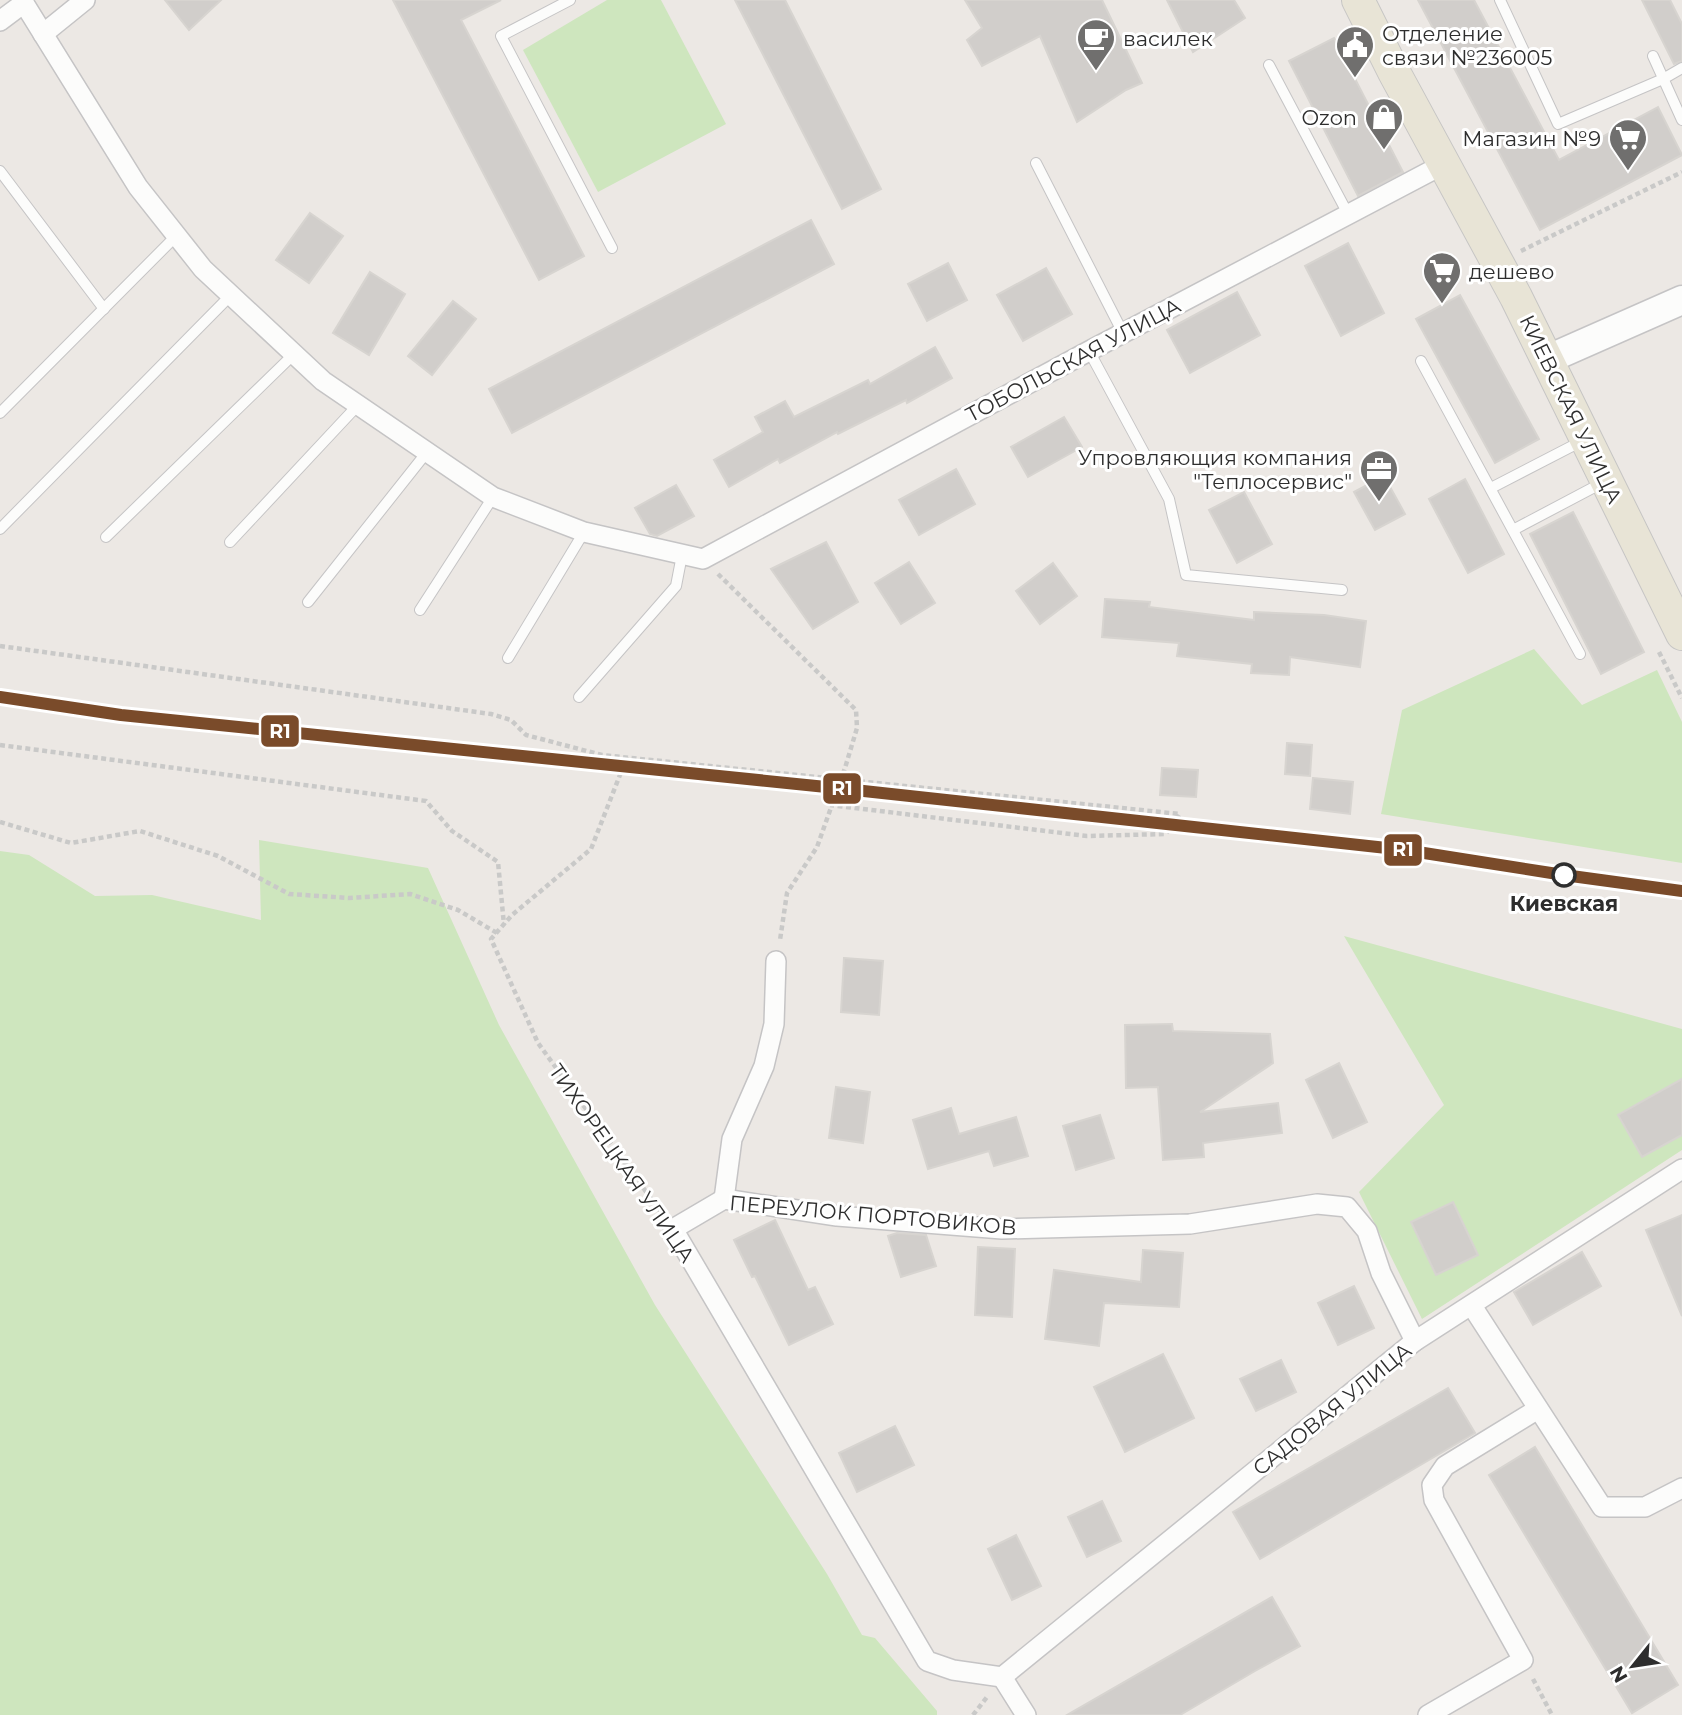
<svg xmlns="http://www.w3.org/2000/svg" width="1682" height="1715" viewBox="0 0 1682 1715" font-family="Montserrat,sans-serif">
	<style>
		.green { fill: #cee6be }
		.building { fill: #d1cecb; stroke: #d7d4d0; stroke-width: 2 }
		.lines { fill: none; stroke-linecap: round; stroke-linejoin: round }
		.lane-casing { stroke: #c5c4c5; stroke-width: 12 }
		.street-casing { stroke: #c5c4c5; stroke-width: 22 }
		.secondary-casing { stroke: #c5c4c5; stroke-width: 31 }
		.primary-casing { stroke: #c6c5c4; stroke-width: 34 }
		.path { stroke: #c9c9c8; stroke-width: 4.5; stroke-dasharray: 5 3.5; stroke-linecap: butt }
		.lane { stroke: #fcfcfb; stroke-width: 10 }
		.street { stroke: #fcfcfb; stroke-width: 19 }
		.secondary { stroke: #fcfcfb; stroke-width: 28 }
		.primary { stroke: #e8e4d6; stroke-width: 32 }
		.rail-1-casing { stroke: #fff; stroke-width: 18 }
		.rail-1 { stroke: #7a4b2a; stroke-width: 12 }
		.stop-dot { fill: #fff; stroke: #2e2e2e; stroke-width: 3.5 }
		.labels { text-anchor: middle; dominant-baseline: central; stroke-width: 6; stroke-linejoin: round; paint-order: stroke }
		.poi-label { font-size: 21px; fill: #2e2e2e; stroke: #fff; text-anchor: start }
		.street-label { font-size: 21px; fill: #2e2e2e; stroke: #fff }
		.stop-label { font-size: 21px; font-weight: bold; fill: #2e2e2e; stroke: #fff }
		.line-badge { stroke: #fff; stroke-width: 2.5 }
		.badge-label { font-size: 19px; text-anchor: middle; font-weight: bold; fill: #fff }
	</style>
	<rect width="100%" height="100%" fill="#ece8e4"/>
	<!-- green -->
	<g class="green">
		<path d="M607,0H661L726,124L598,192L523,50Z"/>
		<path d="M1534,649L1582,705L1657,670L1682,722V863L1381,814L1402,710Z"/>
		<path d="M259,840L428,868L499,1025L655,1305L827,1574L862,1635L875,1638L937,1711V1715H0V851L29,855L95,896L152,895L261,920Z"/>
		<path d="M1344,936L1682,1029V1150L1422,1319L1359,1192L1444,1105Z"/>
	</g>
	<!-- building -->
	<g class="building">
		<path d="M165,0H221L189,30Z"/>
		<path d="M393,0H501L461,20L584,256L539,280Z"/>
		<path d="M735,0H785L881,189L842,209Z"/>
		<path d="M965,0H1102L1142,83L1126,90L1077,122L1040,36L982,66L967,40L982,28Z"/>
		<path d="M1167,0H1234L1245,18L1193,52Z"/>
		<path d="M1418,0H1474L1559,160L1658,107L1682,155L1540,230Z"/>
		<path d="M1642,0H1670L1682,24V61L1674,64Z"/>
		<path d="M1334,38L1403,172L1358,196L1289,61Z"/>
		<path d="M310,213L343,236L309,283L276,260Z"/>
		<path d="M811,220L834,264L512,433L489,389Z"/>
		<path d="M1348,243L1384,313L1341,336L1305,266Z"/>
		<path d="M948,263L967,300L927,321L908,284Z"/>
		<path d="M1046,268L1072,314L1023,341L997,295Z"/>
		<path d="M370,272L405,294L369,355L333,333Z"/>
		<path d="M1237,292L1260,335L1190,373L1167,330Z"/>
		<path d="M1460,295L1539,439L1495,463L1416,319Z"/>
		<path d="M453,301L476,319L432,375L408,356Z"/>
		<path d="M935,347L952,378L907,403L906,400L838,434L837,432L780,463L778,459L729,487L714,460L763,432L755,417L785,401L794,417L868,380L870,384Z"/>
		<path d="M1064,417L1082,447L1028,477L1011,447Z"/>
		<path d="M956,469L975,504L919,535L899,500Z"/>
		<path d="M1384,476L1405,514L1375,530L1354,492Z"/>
		<path d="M1465,479L1504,554L1468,573L1429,499Z"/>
		<path d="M676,485L694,516L657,536L650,534L635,508Z"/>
		<path d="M1244,492L1272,544L1237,563L1209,510Z"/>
		<path d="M1573,512L1644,652L1601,674L1530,534Z"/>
		<path d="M826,542L858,602L813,629L771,569Z"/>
		<path d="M909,562L935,603L901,624L875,583Z"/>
		<path d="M1053,563L1077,596L1040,624L1016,591Z"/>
		<path d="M1105,599L1150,602L1149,607L1254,620V612L1324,615L1366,621L1360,667L1290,657L1289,675L1251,673L1252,664L1177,656L1179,643L1102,637Z"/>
		<path d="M1287,743L1312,745L1310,776L1285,774Z"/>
		<path d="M1162,768L1198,770L1196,797L1160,795Z"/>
		<path d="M1313,778L1353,782L1350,814L1310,809Z"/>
		<path d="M844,958L883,961L879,1015L841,1012Z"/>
		<path d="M1172,1024L1173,1031L1270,1034L1273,1063L1200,1112L1278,1103L1282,1133L1203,1143L1204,1157L1163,1160L1158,1087L1126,1088L1125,1025Z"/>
		<path d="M1339,1063L1367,1122L1333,1138L1306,1080Z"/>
		<path d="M1682,1079V1135L1642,1157L1618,1115Z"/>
		<path d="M836,1087L870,1092L863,1143L829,1138Z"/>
		<path d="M951,1108L959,1134L1016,1117L1028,1156L994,1166L989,1151L928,1169L913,1120Z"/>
		<path d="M1100,1115L1114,1158L1076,1170L1063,1126Z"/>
		<path d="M1453,1202L1478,1255L1436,1275L1411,1222Z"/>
		<path d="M1682,1215V1316L1646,1230Z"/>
		<path d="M775,1220L808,1290L815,1287L833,1324L789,1345L755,1276L752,1277L734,1240Z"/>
		<path d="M897,1233L926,1235L936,1266L901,1277L888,1236Z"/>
		<path d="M978,1247L1015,1249L1012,1317L975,1315Z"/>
		<path d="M1143,1250L1183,1253L1179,1307L1104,1303L1099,1346L1045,1339L1054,1270L1141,1282Z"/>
		<path d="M1582,1252L1601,1286L1533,1325L1514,1292Z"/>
		<path d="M1354,1286L1374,1328L1338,1345L1318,1303Z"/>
		<path d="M1163,1354L1194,1418L1125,1452L1094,1387Z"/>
		<path d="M1281,1360L1296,1392L1256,1411L1240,1379Z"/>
		<path d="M1448,1388L1475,1433L1260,1559L1233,1512Z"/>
		<path d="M895,1426L914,1465L857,1492L839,1453Z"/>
		<path d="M1535,1447L1678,1685L1632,1713L1489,1475Z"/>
		<path d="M1102,1501L1121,1541L1087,1557L1068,1517Z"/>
		<path d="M1016,1535L1041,1586L1012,1600L988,1549Z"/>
		<path d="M1272,1597L1300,1646L1255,1671L1180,1715H1067Z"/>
	</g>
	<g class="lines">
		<defs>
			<g id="lane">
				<path d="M570,0L501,36L612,248"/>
				<path d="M1500,0L1558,124L1663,79L1682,68"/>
				<path d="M1653,56L1682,120"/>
				<path d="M1269,65L1348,214"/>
				<path d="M1036,163L1123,333"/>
				<path d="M0,171L104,309"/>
				<path d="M1089,351L1169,499L1186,575L1342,590"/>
				<path d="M1421,361L1580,654"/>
				<path d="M0,413L177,235"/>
				<path d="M1491,488L1582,441"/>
				<path d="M0,529L231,295"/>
				<path d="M1513,530L1602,483"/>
				<path d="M106,537L294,354"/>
				<path d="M230,542L358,405"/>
				<path d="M308,602L427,452"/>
				<path d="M420,610L493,497"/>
				<path d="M508,658L584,532"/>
				<path d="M579,697L676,586L682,555"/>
			</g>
			<g id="street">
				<path d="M22,0L138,187L203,269L323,381L493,497L584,532L703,559L1089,351L1444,164"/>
				<path d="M0,21L24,3"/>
				<path d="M43,34L85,0"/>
				<path d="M724,1199L732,1139L764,1066L774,1024L776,961"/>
				<path d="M1472,1306L1602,1507H1645L1682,1488"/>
				<path d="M1002,1677L953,1670L927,1661L673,1229L724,1199L837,1216L1002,1229L1190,1224L1317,1204L1347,1207L1367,1231L1381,1273L1415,1341"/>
				<path d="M1002,1677L1415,1341L1682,1169"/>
				<path d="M1002,1677L1026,1715"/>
				<path d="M1428,1715L1523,1660L1434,1500L1432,1485L1445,1466L1538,1409"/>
			</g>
			<path id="secondary" d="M1546,360L1682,300"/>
			<path id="primary" d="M1358,0L1394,72L1516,297L1682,634"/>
		</defs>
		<!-- lane casing -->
		<use href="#lane" class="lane-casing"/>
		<!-- street casing -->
		<use href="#street" class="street-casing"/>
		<!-- secondary casing -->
		<use href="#secondary" class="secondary-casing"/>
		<!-- primary casing -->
		<use href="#primary" class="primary-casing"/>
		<!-- path -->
		<g class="path">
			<path d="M1521,251L1682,172"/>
			<path d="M718,574L856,710L857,728L845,768L817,847L787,893L780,940"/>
			<path d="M0,646L491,714L511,720L526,735L602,755L1180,814L1166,834L1087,836L830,805"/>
			<path d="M1659,652L1682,698"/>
			<path d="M0,745L426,801L452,831L498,862L504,925"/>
			<path d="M627,757L591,849L512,915L491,939L538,1043L660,1211"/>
			<path d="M0,822L71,843L140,831L218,856L289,894L349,898L410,894L458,910L497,933"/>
			<path d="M1533,1679L1552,1715"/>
			<path d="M973,1715L987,1697"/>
		</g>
		<!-- lane -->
		<use href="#lane" class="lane"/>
		<!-- street -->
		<use href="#street" class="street"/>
		<!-- secondary -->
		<use href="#secondary" class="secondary"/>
		<!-- primary -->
		<use href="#primary" class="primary"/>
		<defs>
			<path id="rail-1" d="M0,697L121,715L836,788L1405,850L1564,875L1682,891"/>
		</defs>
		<!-- rail-1 casing -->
		<use href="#rail-1" class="rail-1-casing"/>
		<!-- rail-1 -->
		<use href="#rail-1" class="rail-1"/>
	</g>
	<!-- icons -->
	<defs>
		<symbol id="cafe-pin" viewBox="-11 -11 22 30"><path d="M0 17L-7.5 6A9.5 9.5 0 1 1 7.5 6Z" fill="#706f6e" stroke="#fff"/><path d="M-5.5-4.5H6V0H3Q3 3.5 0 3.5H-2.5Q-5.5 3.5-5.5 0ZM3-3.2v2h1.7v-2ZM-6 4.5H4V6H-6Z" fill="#fff"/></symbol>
		<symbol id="civic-pin" viewBox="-11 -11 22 30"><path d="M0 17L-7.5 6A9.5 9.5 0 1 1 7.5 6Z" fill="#706f6e" stroke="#fff"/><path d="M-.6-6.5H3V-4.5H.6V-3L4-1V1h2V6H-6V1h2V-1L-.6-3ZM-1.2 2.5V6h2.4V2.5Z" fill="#fff"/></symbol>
		<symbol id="shop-pin" viewBox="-11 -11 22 30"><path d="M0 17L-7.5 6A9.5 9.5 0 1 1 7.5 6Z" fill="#706f6e" stroke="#fff"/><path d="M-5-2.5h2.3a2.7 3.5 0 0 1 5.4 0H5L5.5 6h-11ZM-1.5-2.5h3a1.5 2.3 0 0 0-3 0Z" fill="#fff"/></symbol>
		<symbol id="supermarket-pin" viewBox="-11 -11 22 30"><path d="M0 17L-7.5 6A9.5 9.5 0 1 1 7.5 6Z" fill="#706f6e" stroke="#fff"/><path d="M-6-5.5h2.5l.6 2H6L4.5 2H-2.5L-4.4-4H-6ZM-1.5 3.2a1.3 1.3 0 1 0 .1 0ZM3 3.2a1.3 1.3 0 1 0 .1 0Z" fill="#fff"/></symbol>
		<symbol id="office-pin" viewBox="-11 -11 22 30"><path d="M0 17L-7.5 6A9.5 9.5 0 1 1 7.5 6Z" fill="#706f6e" stroke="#fff"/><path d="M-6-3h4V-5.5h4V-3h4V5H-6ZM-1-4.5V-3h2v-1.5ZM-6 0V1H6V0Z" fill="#fff"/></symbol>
	</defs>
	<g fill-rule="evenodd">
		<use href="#cafe-pin" x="1074" y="16" width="44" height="60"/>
		<use href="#civic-pin" x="1333" y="23" width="44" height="60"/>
		<use href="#shop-pin" x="1362" y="95" width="44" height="60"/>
		<use href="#supermarket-pin" x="1606" y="116" width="44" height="60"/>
		<use href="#supermarket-pin" x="1420" y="249" width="44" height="60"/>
		<use href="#office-pin" x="1357" y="447" width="44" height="60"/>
	</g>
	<!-- markers -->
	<circle class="stop-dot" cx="1564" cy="875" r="11"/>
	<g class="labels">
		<!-- poi labels -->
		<g class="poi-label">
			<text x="1382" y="33">Отделение<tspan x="1382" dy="24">связи №236005</tspan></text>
			<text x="1123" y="38">василек</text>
			<text x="1357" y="117" text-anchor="end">Ozon</text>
			<text x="1601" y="138" text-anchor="end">Магазин №9</text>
			<text x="1469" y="271">дешево</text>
			<text x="1352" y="457" text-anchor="end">Упровляющия компания<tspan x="1352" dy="24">"Теплосервис"</tspan></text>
		</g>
		<!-- street labels -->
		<g class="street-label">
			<text transform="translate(1073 360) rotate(-28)">ТОБОЛЬСКАЯ УЛИЦА</text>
			<text transform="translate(1571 409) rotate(64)">КИЕВСКАЯ УЛИЦА</text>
			<text transform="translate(622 1163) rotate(55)">ТИХОРЕЦКАЯ УЛИЦА</text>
			<text transform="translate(873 1215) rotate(5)">ПЕРЕУЛОК ПОРТОВИКОВ</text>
			<text transform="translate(1332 1409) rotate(-39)">САДОВАЯ УЛИЦА</text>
		</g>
		<!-- stop labels -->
		<g class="stop-label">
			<text x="1564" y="903">Киевская</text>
		</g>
	</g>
	<g class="line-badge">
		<rect x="260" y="714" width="40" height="34" rx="7" fill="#7a4b2a"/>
		<rect x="822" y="772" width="40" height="33" rx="7" fill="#7a4b2a"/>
		<rect x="1383" y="833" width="40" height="34" rx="7" fill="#7a4b2a"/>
	</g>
	<g class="badge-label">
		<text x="280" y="738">R1</text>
		<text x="842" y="795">R1</text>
		<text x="1403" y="856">R1</text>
	</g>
	<!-- north arrow -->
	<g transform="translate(1633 1666) rotate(240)" stroke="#ffffff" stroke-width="5" paint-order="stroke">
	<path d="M0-5L12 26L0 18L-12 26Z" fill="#2e2e2e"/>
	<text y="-10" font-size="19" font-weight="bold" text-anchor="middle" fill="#2e2e2e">N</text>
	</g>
</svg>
